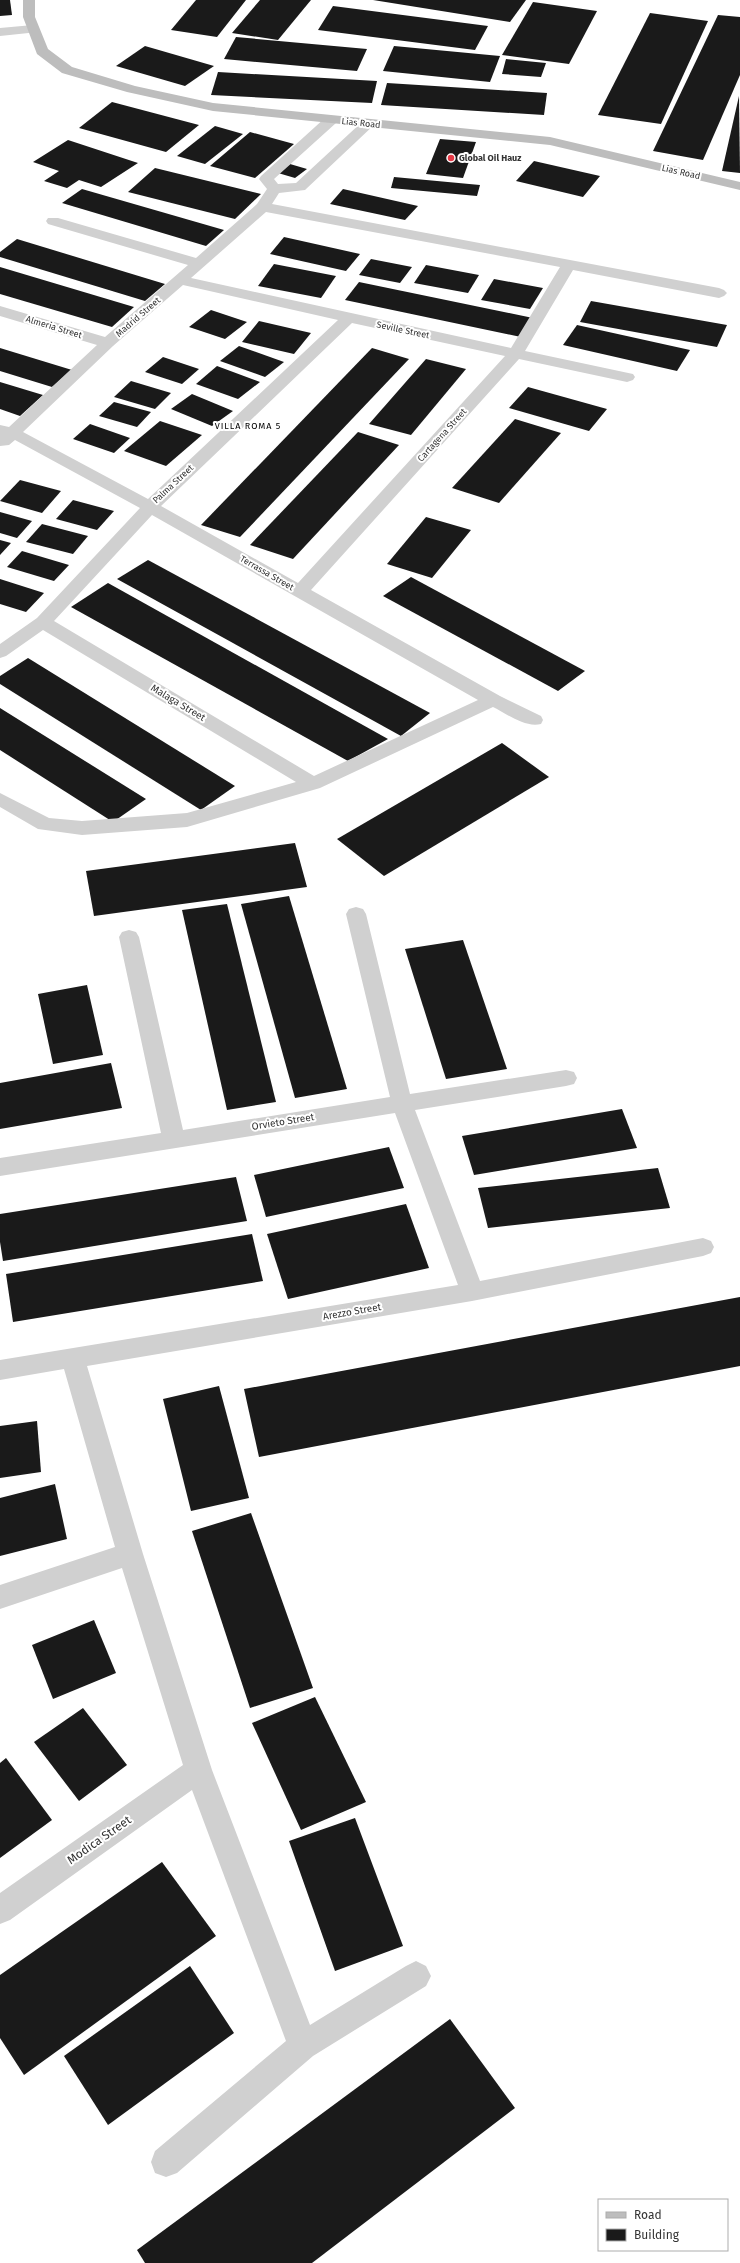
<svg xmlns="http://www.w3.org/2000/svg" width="740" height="2263" viewBox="0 0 740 2263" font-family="'Fira Sans',sans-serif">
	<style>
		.building { fill: #1a1a1a }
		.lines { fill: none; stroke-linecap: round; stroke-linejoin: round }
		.street { fill: #d0d0d0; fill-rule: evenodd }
		.secondary { fill: #bdbdbd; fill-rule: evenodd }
		.poi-dot { fill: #e63946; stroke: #fff; stroke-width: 1.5 }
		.labels { text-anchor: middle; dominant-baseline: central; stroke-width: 4; stroke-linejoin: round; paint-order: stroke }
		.far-street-label { font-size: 9px; fill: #333; stroke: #fff }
		.far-poi-label { font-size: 9px; font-weight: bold; fill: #333; stroke: #fff; text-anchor: start }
		.far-neighbourhood-label { font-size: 9px; letter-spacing: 1px; fill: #000; stroke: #fff }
		.street-label { font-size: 10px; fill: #333; stroke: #fff }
		.near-street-label { font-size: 12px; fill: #333; stroke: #fff }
	</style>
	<rect width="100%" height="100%" fill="#fff"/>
	<!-- building -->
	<g class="building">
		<path d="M0,0H10L12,15L0,16Z"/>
		<path d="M196,0H246L217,37L171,30Z"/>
		<path d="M260,0H311L278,40L232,33Z"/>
		<path d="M373,0H526L510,22Z"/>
		<path d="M533,2L597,11L569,64L502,55Z"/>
		<path d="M333,6L488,26L475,50L318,30Z"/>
		<path d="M650,13L708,21L661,124L598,115Z"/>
		<path d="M718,15L740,17V75L703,160L653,151Z"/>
		<path d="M236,37L367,49L357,71L224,59Z"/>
		<path d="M145,46L214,66L185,86L116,66Z"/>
		<path d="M394,46L500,56L490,82L383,71Z"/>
		<path d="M506,59L546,63L541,77L502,74Z"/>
		<path d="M218,72L377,81L372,103L211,95Z"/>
		<path d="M387,83L547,93L544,115L381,105Z"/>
		<path d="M739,96L740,173L722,171Z"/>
		<path d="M112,102L199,125L166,152L79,128Z"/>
		<path d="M215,126L243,134L205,164L177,156Z"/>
		<path d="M250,132L294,144L255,178L210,166Z"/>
		<path d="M440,139L476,142L463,178L426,174Z"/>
		<path d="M68,140L138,163L101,187L79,180L67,188L44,181L59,171L33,162Z"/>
		<path d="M534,161L600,176L583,197L516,181Z"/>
		<path d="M290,164L307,169L295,178L278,173Z"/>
		<path d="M155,168L261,194L235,219L128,192Z"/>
		<path d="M394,177L480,185L477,196L391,188Z"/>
		<path d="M82,189L224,230L206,246L62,203Z"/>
		<path d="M343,189L418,206L405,220L330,204Z"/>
		<path d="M284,237L360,254L346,271L270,254Z"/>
		<path d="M17,239L165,284L145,301L0,257V252Z"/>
		<path d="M371,259L412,267L400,283L359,275Z"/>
		<path d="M274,264L336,276L321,298L258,286Z"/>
		<path d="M426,265L479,275L468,293L414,283Z"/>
		<path d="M0,267L134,307L112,327L0,294Z"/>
		<path d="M494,279L543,288L530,309L481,300Z"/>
		<path d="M359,282L533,318L521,337L345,300Z"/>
		<path d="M591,301L727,325L717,347L580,322Z"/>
		<path d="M211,310L247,322L225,339L189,327Z"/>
		<path d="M259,321L311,333L294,354L242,342Z"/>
		<path d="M577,325L690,350L677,371L563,345Z"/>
		<path d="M239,346L284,362L265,377L220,361Z"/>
		<path d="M0,348L72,370L52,387L0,371Z"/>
		<path d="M372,348L409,359L240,537L201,525Z"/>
		<path d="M163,357L199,369L182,384L145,372Z"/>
		<path d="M426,359L466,369L411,435L369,424Z"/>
		<path d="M217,366L260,382L238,399L196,384Z"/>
		<path d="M131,381L171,393L155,409L114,397Z"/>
		<path d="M0,382L43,395L20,416L0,409Z"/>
		<path d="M528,387L607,409L589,431L509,408Z"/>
		<path d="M192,394L233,411L212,426L171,409Z"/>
		<path d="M114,402L151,412L137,427L99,416Z"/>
		<path d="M515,419L561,433L499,503L452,488Z"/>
		<path d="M160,421L202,435L166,466L124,451Z"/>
		<path d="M90,424L130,438L114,453L73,439Z"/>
		<path d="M358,432L399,445L293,559L250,545Z"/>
		<path d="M20,480L61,491L42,513L0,501Z"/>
		<path d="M73,500L114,511L97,530L56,519Z"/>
		<path d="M0,512L32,521L17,538L0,533Z"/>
		<path d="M426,517L471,530L432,578L387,564Z"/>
		<path d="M42,524L88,536L73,554L26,542Z"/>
		<path d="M0,540L11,543L0,555Z"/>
		<path d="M22,551L69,565L54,581L7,567Z"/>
		<path d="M148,560L430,713L401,736L117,579Z"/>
		<path d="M411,577L585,671L558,691L383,596Z"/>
		<path d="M0,579L44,593L26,612L0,604Z"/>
		<path d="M108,583L388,739L348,761L71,607Z"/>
		<path d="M28,658L235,786L201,810L0,684V676Z"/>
		<path d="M0,708L146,799L113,822L0,750Z"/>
		<path d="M502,743L549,777L384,876L337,839Z"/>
		<path d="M295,843L307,887L94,916L86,871Z"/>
		<path d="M289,896L347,1089L295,1098L241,904Z"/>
		<path d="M227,904L276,1102L227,1110L182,910Z"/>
		<path d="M463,940L507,1069L446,1079L405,949Z"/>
		<path d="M87,985L103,1055L53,1064L38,994Z"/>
		<path d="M111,1063L122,1108L0,1129V1083Z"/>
		<path d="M622,1109L637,1148L474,1175L462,1136Z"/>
		<path d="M389,1147L404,1188L266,1217L254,1175Z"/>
		<path d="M658,1168L670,1208L488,1228L478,1188Z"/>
		<path d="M236,1177L247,1221L3,1261L0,1242V1214Z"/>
		<path d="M406,1204L429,1268L288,1299L267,1234Z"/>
		<path d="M252,1234L263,1281L13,1322L6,1274Z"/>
		<path d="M740,1297V1366L259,1457L244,1389Z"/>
		<path d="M219,1386L249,1498L191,1511L163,1399Z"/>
		<path d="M37,1421L41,1472L0,1478V1426Z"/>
		<path d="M55,1484L67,1539L0,1556V1498Z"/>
		<path d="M251,1513L313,1688L250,1708L192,1531Z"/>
		<path d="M94,1620L116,1673L53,1699L32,1645Z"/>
		<path d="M315,1697L366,1802L301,1830L252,1723Z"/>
		<path d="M83,1708L127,1765L79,1801L34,1742Z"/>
		<path d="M6,1758L52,1820L0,1858V1763Z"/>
		<path d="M355,1818L403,1946L335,1971L289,1841Z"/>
		<path d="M162,1862L216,1936L24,2075L0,2038V1975Z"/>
		<path d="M190,1966L234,2033L108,2125L64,2056Z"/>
		<path d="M450,2019L515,2108L312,2263H145L137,2250Z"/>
	</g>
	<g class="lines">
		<!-- street -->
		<g class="street">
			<path d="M33,25L38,26L39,29L38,32L0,36V28Z"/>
			<path d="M331,116L336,117L338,120L336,123L274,179L278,184L296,183L363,121H373L375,124L305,190L279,193L272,204L719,288L724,290L727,293L724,296L719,298L573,270L525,351L633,374L635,377L633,380L627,382L519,359L311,590L500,696L541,716L543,720L541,724C525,728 507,714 493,707L320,788L187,827L82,835L38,829L0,807V793L49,818L82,821L187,813L296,782L43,630L6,656L0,658V644L37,618L140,508L15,440L9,445L0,446V425L9,427L97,345L0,316V306L105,337L188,265L48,224L46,221L48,218H58L196,258L257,204L267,189L259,179L261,176L326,117ZM266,212L560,267L511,348L191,278ZM183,285L338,320L148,499L23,432L113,346ZM352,323L505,356L298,583L161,506ZM152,515L478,700L314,776L54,621Z"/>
			<path d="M356,907L363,909L366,914L410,1094L566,1070L574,1072L577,1078L574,1084L566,1086L415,1110L480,1281L703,1238L711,1241L714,1247L711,1253L703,1256L472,1301L87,1366L143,1554L212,1770L310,2025L406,1966L416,1961L426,1966L431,1976L426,1986L313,2056L177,2173L166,2177L155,2173L151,2162L155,2151L286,2041L192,1790L10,1920L0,1924V1893L183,1765L122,1568L0,1609V1585L115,1547L64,1369L0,1380V1360L458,1285L395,1113L0,1176V1158L161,1133L119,937L122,932L129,930L136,932L139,937L183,1130L390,1097L346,914L349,909Z"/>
		</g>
		<!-- secondary -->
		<path class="secondary" d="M23,0H35V17L48,49L72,67L135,86L213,103L550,137L740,182V190L550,145L213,111L127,92L62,73L37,54L23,17Z"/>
	</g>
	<!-- markers -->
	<circle class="poi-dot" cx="451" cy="158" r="4"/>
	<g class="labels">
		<!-- far-street labels -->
		<g class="far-street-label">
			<text transform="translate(361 123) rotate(6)">Lias Road</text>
			<text transform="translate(681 172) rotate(13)">Lias Road</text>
			<text transform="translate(138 317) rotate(-41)">Madrid Street</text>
			<text transform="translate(54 327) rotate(17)">Almeria Street</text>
			<text transform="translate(403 330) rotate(12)">Seville Street</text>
			<text transform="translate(442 435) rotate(-48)">Cartagena Street</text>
			<text transform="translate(173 484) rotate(-43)">Palma Street</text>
			<text transform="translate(267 573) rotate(30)">Terrassa Street</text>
		</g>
		<!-- far-poi labels -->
		<g class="far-poi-label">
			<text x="459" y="158">Global Oil Hauz</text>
		</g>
		<!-- far-neighbourhood labels -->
		<g class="far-neighbourhood-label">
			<text x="248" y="426">VILLA ROMA 5</text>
		</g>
		<!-- street labels -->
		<g class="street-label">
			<text transform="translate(178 703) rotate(31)">Malaga Street</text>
			<text transform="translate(283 1122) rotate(-9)">Orvieto Street</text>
			<text transform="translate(352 1312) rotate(-10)">Arezzo Street</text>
		</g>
		<!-- near-street labels -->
		<g class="near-street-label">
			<text transform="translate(99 1840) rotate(-35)">Modica Street</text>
		</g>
	</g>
	<!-- legend -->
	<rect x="598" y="2199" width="130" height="52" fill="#ffffff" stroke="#adadad"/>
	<rect x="606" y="2212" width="20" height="6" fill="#bdbdbd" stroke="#adadad"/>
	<text x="634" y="2219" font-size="12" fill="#333333">Road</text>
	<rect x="606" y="2229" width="20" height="12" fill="#1a1a1a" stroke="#adadad"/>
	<text x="634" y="2239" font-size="12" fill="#333333">Building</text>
</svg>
